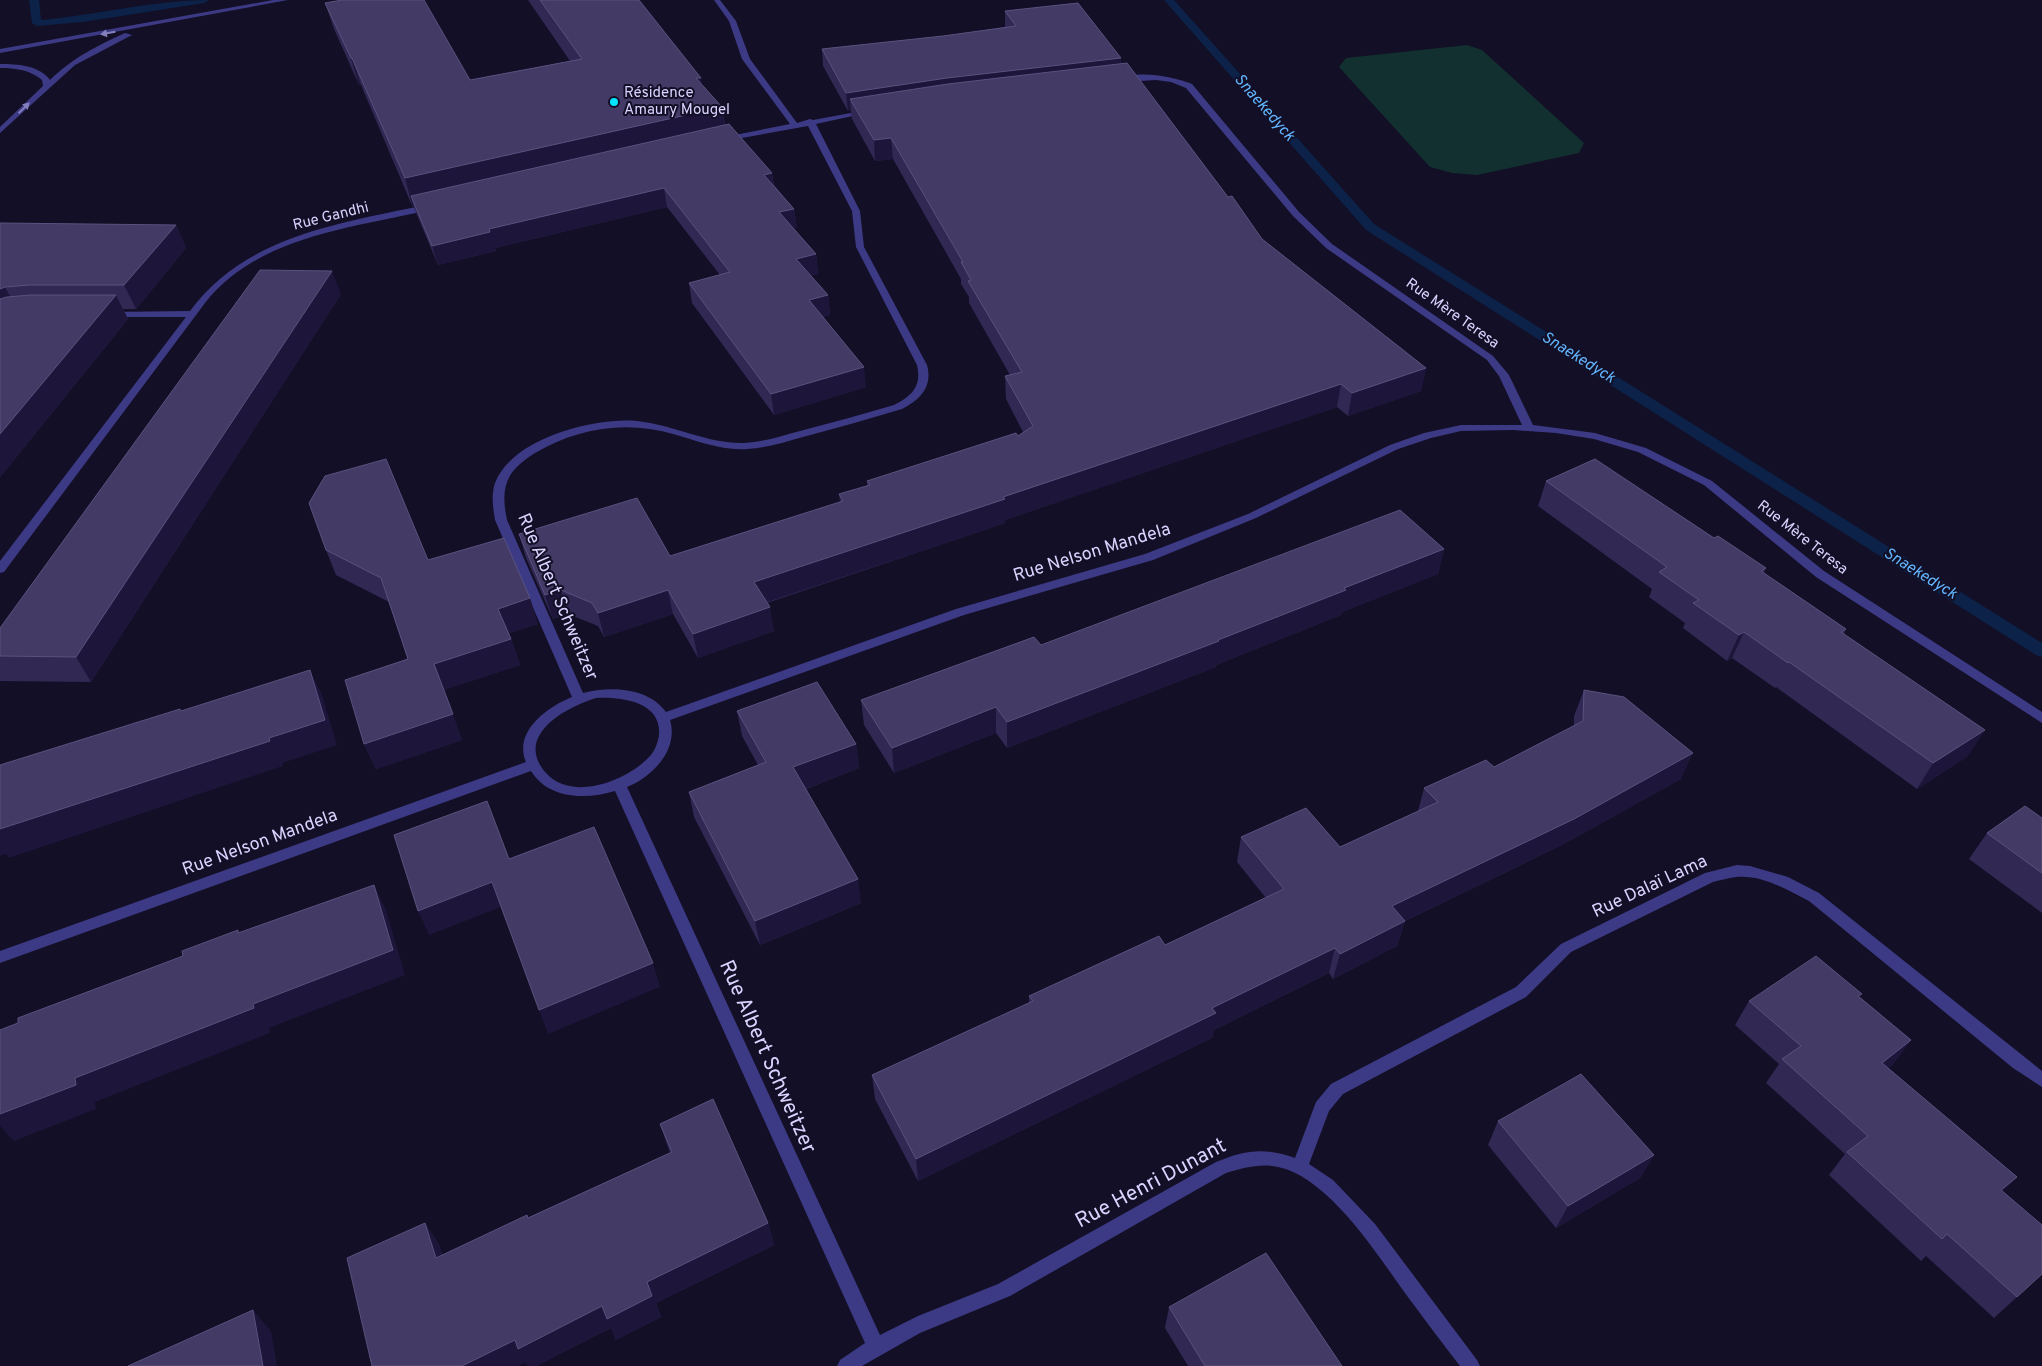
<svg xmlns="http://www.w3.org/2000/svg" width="2042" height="1366" viewBox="0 0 2042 1366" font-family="Overpass,sans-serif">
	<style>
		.green { fill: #12302f }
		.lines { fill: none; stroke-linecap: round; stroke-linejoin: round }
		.stream { fill: #0c2248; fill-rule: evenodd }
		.street { fill: #3d3a85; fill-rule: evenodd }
		.wall { fill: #312854 }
		.shaded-wall { fill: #1d163a }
		.building { fill: #433a66; stroke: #5a527e }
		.oneway { fill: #837fbc }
		.poi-dot { fill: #00e5ff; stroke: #130f26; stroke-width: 2 }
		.labels { text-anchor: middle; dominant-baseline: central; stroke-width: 4; stroke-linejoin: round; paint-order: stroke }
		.far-poi-label { font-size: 15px; fill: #d9d4ff; stroke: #130f26; text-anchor: start }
		.far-street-label { font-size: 15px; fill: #d9d4ff; stroke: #130f26 }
		.far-water-label { font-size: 16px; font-style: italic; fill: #62b6ff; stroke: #130f26 }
		.street-label { font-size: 18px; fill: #d9d4ff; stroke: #130f26 }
		.near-street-label { font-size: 21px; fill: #d9d4ff; stroke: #130f26 }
	</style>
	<rect width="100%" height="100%" fill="#130f26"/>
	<!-- green -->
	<path class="green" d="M1467,45L1482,50L1584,143L1579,153L1477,175L1452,173L1430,167L1339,67L1346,58Z"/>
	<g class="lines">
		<!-- stream -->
		<g class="stream">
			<path d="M29,0H39L41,20C97,15 153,0 209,0L204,3L83,22L37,26L32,23Z"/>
			<path d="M1164,0H1174L1374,224L2042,643V657L2036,655L1366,230Z"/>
		</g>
		<!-- street -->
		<g class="street">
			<path d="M273,0H288L0,53V49Z"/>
			<path d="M714,0H720L736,21L750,59L797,123L810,119L813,120L867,110L871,112L816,124L860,211L864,247L927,365C933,387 920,400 902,409C869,419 836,428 803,437C785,442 766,448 747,449C722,451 698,441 673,434C626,420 577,428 535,453C506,471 500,487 507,520L583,693C609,686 648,687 666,712L956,609L1145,554L1248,514L1390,445L1424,433L1461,425H1522L1499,376L1487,360L1326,248L1293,216L1186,88L1171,82L1156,80L1123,82L1119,80C1136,69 1174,77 1192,84L1299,212L1332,244L1493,356L1509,375L1533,425L1595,433L1646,448L1712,481L1824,571L2042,712V723L1816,577L1704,485L1638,452L1594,439L1556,433L1513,430L1461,431L1431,438L1398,449L1256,518L1153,560L964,615L670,720C679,750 652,777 627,787L880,1335L918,1316L998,1284L1216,1162C1245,1150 1265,1147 1295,1158L1316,1102L1331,1084L1516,987L1561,944L1705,873L1737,865L1750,866L1788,877L1819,893L2042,1071V1087L2013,1068L1809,901C1788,890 1761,874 1736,877C1728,878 1721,880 1713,882L1571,952L1526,997L1343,1094L1329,1111L1309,1164L1333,1180L1375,1224L1477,1360L1480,1366H1460C1441,1342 1423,1317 1405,1293C1377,1254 1328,1177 1278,1167C1260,1163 1243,1168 1226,1173L1010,1296L920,1333L862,1366H837L840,1360L865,1343L615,791C586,800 548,799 531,771L0,963V951L526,762C513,732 547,707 572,697L495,520C493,508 491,495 495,483C512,438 595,417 637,421C674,425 708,444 744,443C763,442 782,436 800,431C831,423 863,414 894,405C912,396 922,386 917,365L856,247L852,211L808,126L725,141L721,139L725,137L790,124L742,59L729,21ZM596,698C620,697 662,701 659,735C658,743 654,753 648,758C626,781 572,802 546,773C513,736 566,707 596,698Z"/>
			<path d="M125,33L132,35L75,65L0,133V127L43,86L42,80C30,70 16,68 0,68V64C17,64 39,65 50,80C74,57 95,47 125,33Z"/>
			<path d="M430,204L433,205V209C355,228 258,235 205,303L4,572L0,573V561L186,317H110L107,316V312L190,311C247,234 343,223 430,204Z"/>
		</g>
	</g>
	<!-- wall -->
	<g class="wall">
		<path d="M528,0H639L702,85L722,107L725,125L772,173L774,185L794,209L797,228H793L816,254L818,274L810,276L828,295L830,315L822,317L866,387L774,415L692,303L689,283L720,275L667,207L495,248L496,251L438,265L417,215L414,207L413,208L361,85H359L334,29L325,3L470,80L570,61Z"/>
		<path d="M1005,11L1121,58V64L1262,239L1426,368L1421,391L1348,416L1337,407L1005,520V523L767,603L774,631L698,658L673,614L604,637L598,626L568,614L553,619L526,558L519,534L670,556L840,502L839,494L867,486V481L1018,436L1023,432L1006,399L1005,376L1010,375L969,303V297L961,284V279L893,159L875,161L852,119L851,111H848L823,66L822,49L943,36L1005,27Z"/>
		<path d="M0,223L176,225L186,248L136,309H123L128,319L0,477Z"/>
		<path d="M341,294L91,682L0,681V656Z"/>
		<path d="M1546,481L1714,538L1766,568L1764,573L1846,629L1844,634L1968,756L1917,789L1776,687L1775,688L1732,658L1727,661L1683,628L1685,623L1649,597L1652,589L1538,506Z"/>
		<path d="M1444,549L1438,574L1342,612L1341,615L1216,665V667L1007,748L996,733L894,773L864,725L861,700L1041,645Z"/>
		<path d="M326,550L428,560L538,624L509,633L520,665L443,690L462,740L376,769L364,744L408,659L389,602L336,575Z"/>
		<path d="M1584,690L1681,779L1564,844L1405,921L1397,946L1333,979L1329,973L1214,1030L1212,1038L918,1181L875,1099L872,1075L1029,1003V996L1165,945L1266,898L1237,862L1241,837L1340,847L1418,811L1424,788L1494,767L1574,726V716Z"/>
		<path d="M737,711L856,744L859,768L806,789L861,903L760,945L694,817L689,792L758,765L742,736Z"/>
		<path d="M2042,818V913L1969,859L1987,833Z"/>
		<path d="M1860,997L1911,1040L1893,1064L1888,1068L2017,1177L2003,1191L2042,1274L1994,1318L1926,1256L1921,1261L1829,1175L1845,1154L1766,1083L1779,1064L1735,1025L1749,1001Z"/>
		<path d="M1498,1121L1654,1155L1640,1178L1556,1228L1488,1145Z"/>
		<path d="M660,1124L768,1223L774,1245L656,1303L661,1317L616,1340L611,1328L536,1366H528L525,1362L517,1366H372L425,1223L439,1245L442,1255L528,1218L670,1153Z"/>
		<path d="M1169,1307L1342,1366H1188L1165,1328Z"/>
	</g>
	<!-- shaded-wall -->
	<g class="shaded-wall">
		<path d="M351,58H352L361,85H359Z"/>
		<path d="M1121,58L1120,76L850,99L851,111H848L846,93L947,78Z"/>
		<path d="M696,78H701L705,105Z"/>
		<path d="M722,107L726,136L411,196L414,207L413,208L405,178Z"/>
		<path d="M891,138L893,159L875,161L874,140Z"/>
		<path d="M772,173L774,192L764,175Z"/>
		<path d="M664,188L667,207L495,248L496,251L438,265L432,246L489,229Z"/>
		<path d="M794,209L797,228L781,231L779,212Z"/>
		<path d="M176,225L186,248L136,309L124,285Z"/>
		<path d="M816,254L818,274L798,279L796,259Z"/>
		<path d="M332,271L341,294L91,682L76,657Z"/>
		<path d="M5,287L18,311L0,317V289Z"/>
		<path d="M116,295L128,319L0,477V434Z"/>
		<path d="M828,295L830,315L811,320L809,300Z"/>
		<path d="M864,367L866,387L774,415L771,394Z"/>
		<path d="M1426,368L1421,391L1348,416L1352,393Z"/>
		<path d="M1341,384L1337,407L1005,520V523L758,605L754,582L1003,497Z"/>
		<path d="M1444,549L1438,574L1342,612L1341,615L1216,665V667L1007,748V722Z"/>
		<path d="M561,590L568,614L553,619L545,595Z"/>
		<path d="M668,590L673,614L604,637L598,613Z"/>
		<path d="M530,598L538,624L506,634L498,609Z"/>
		<path d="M770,607L774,631L698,658L693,634Z"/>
		<path d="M1744,632L1732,658L1727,661L1739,635Z"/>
		<path d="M511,639L520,665L443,690L434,664Z"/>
		<path d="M310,670L322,695L337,745L282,763L283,766L9,858L6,854L0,856V829L269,738Z"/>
		<path d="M996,707V733L894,773L892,748Z"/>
		<path d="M453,714L462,740L376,769L364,744Z"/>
		<path d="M1985,730L1968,756L1917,789L1933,763Z"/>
		<path d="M856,744L859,768L797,792L793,767Z"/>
		<path d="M1693,753L1681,779L1564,844L1384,931L1392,906Z"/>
		<path d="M858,879L861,903L760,945L755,921Z"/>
		<path d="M492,882L501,907L429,935L418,911Z"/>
		<path d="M374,885L386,910L405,975L269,1028L270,1033L95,1102L96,1109L14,1141L0,1126V1114L75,1078L253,1004Z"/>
		<path d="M1405,921L1397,946L1333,979L1340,954Z"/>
		<path d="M1335,948L1329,973L1214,1030L1212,1038L918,1181L916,1159L1212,1008Z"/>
		<path d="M653,963L660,987L548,1034L539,1010Z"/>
		<path d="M1911,1040L1893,1064L1864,1087L1882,1063Z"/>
		<path d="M1654,1155L1640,1178L1556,1228L1568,1206Z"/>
		<path d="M2017,1177L1995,1200L2001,1190Z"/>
		<path d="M425,1223L439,1245L449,1279L436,1258Z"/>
		<path d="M768,1223L774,1245L656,1303L661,1317L616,1340L611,1328L536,1366H528L525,1362L517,1366H462L515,1340L602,1306L647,1282Z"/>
		<path d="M253,1310L271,1331L277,1366H263Z"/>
	</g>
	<!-- building -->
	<g class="building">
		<path d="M342,0H424L470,80L582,59L540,0H639L701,78H696L722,107L405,178L352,58H351L325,3Z"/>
		<path d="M1078,3L1121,58L947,78L846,93L822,49L943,36L1016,26L1005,11Z"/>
		<path d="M1127,63L1228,197L1232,196L1262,239L1426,368L1352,393L1341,384L1003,497L1005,499L754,582L770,607L693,634L668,590L598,613L592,603L561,590L545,595L519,534L637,498L670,556L843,501L839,494L870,485L867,481L1016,433L1018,436L1033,426L1005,376L1022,372L968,281L971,280L961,262H963L891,138L874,140L850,99L948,84Z"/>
		<path d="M729,124L772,173L764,175L794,209L779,212L816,254L796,259L828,295L809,300L864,367L771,394L689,283L730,272L664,188L489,229L490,232L432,246L411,196Z"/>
		<path d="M0,223L176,225L124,285H30L5,287L0,289Z"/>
		<path d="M260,270L332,271L76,657L0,656V628Z"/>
		<path d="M31,295H116L0,434V299L7,297Z"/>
		<path d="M386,459L428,560L504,538L530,598L498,609L511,639L434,664L453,714L364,744L345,680L408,659L381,578L326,550L309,503L325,476Z"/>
		<path d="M1595,459L1714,538L1718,536L1766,568L1761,571L1846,629L1841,632L1985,730L1933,763L1789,662L1788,663L1744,632L1739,635L1693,603L1699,600L1659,572L1667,567L1546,481Z"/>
		<path d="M1400,510L1444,549L1344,588L1346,590L1218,640L1219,641L1007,722L996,707L892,748L861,700L1034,637L1041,645Z"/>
		<path d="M310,670L325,720L269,738L270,741L0,829V765L180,709L181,711Z"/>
		<path d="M817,682L856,744L793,767L858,879L755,921L689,792L766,762L737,711Z"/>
		<path d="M1584,690L1624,697L1693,753L1574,819L1392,906L1405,921L1340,954L1335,948L1212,1008L1216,1013L916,1159L872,1075L1033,1001L1029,996L1159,936L1165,945L1284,889L1241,837L1306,808L1340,847L1438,802L1424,788L1486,760L1494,767L1583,721Z"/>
		<path d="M487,801L509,859L594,827L653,963L539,1010L492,882L418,911L394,835Z"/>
		<path d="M2025,806L2042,818V873L1987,833Z"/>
		<path d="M374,885L393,950L253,1004L254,1008L75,1078L76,1085L0,1114V1030L18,1023V1018L183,956L182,951L238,930V933Z"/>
		<path d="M1816,956L1862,994L1858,996L1911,1040L1882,1063L2017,1177L2001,1190L2042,1225V1274L2017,1297L1947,1234L1942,1239L1847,1152L1868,1136L1782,1059L1801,1046L1749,1001Z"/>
		<path d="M1581,1074L1654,1155L1568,1206L1498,1121Z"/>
		<path d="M713,1099L768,1223L647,1282L652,1296L607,1319L602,1306L518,1349L515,1340L462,1366H372L347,1258L425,1223L436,1258L527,1215L528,1218L672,1152L660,1124Z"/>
		<path d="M1266,1253L1342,1366H1205L1169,1307Z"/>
		<path d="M253,1310L263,1366H128Z"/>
	</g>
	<!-- one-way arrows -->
	<defs><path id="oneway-solid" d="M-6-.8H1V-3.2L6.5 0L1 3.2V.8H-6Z" transform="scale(1.25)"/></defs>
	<g class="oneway">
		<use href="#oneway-solid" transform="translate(108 33) rotate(170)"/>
		<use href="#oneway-solid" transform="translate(24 108) rotate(-44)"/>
	</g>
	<!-- markers -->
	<circle class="poi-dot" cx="614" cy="102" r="5"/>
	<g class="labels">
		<!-- far-poi labels -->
		<g class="far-poi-label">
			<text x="624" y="93">Résidence<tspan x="624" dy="17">Amaury Mougel</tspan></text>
		</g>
		<!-- far-street labels -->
		<g class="far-street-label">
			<text transform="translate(331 217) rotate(-14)">Rue Gandhi</text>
			<text transform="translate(1452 314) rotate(35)">Rue Mère Teresa</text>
			<text transform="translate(1802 538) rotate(38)">Rue Mère Teresa</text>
		</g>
		<!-- far-water labels -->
		<g class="far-water-label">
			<text transform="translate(1264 108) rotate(49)">Snaekedyck</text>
			<text transform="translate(1578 358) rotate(32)">Snaekedyck</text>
			<text transform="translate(1920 574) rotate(32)">Snaekedyck</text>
		</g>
		<!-- street labels -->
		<g class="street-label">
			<text transform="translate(1092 553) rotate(-17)">Rue Nelson Mandela</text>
			<text transform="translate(557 597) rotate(67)">Rue Albert Schweitzer</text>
			<text transform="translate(260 843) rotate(-20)">Rue Nelson Mandela</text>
			<text transform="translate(1650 887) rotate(-25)">Rue Dalaï Lama</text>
		</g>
		<!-- near-street labels -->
		<g class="near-street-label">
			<text transform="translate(767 1057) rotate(66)">Rue Albert Schweitzer</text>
			<text transform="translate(1151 1184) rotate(-28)">Rue Henri Dunant</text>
		</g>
	</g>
</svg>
